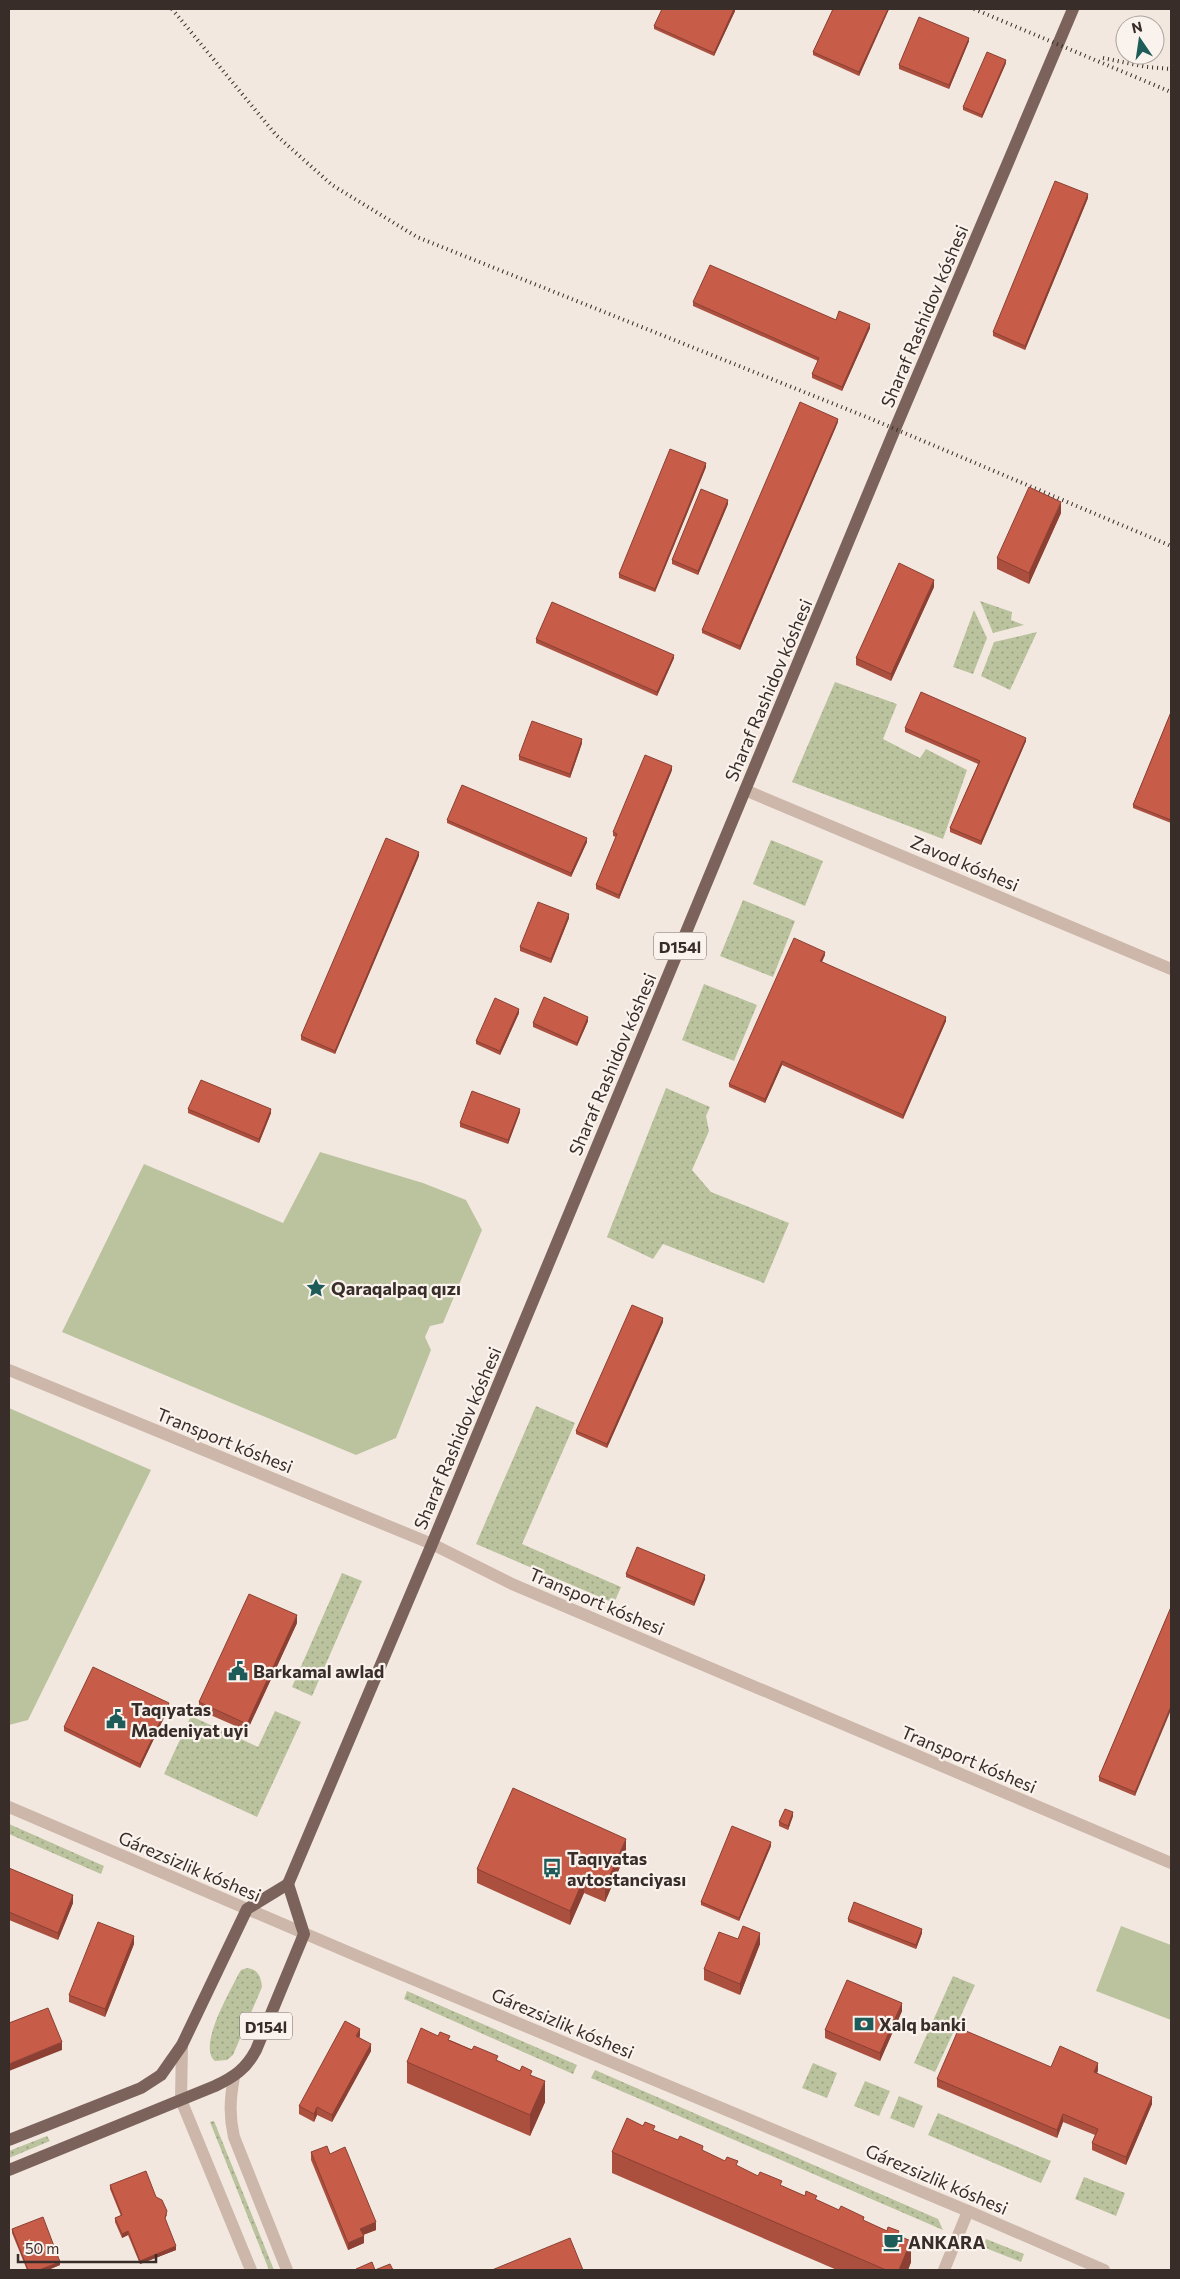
<svg xmlns="http://www.w3.org/2000/svg" width="1180" height="2279" viewBox="0 0 1180 2279" font-family="Commissioner,sans-serif">
	<style>
		.grass { fill: url(#grass-dots) }
		.park { fill: #bac39e }
		.lines { fill: none; stroke-linecap: round; stroke-linejoin: round }
		.minor { stroke: #ccb7aa; stroke-width: 12 }
		.tertiary { stroke: #ccb7aa; stroke-width: 12 }
		.primary { stroke: #7b635b; stroke-width: 12 }
		.rail { stroke: #392d2a; stroke-width: 4; stroke-dasharray: 1 4; stroke-linecap: butt }
		.wall { fill: #ab4f3f }
		.shaded-wall { fill: #8b4033 }
		.building { fill: #c75c49; stroke: #8b4033 }
		.labels { text-anchor: middle; dominant-baseline: central; stroke-width: 4.5; stroke-linejoin: round; paint-order: stroke }
		.shield { fill: #faf2ec; stroke: #736864; stroke-width: 1 }
		.shield-label { font-size: 16px; font-weight: bold; fill: #392d2a }
		.street-label { font-size: 18px; fill: #392d2a; stroke: #faf2ec }
		.poi-label { font-size: 18px; font-weight: bold; fill: #392d2a; stroke: #faf2ec; text-anchor: start }
	</style>
	<defs>
		<pattern id="grass-dots" width="8" height="8" patternUnits="userSpaceOnUse" patternTransform="scale(1.25)"><rect width="8" height="8" fill="#bac39e"/><path d="M2 2h.1M6 6h.1" fill="none" stroke="#989f81" stroke-width="1.8" stroke-linecap="round"/></pattern>
	</defs>
	<rect width="100%" height="100%" fill="#f3e8df"/>
	<!-- grass -->
	<g class="grass">
		<path d="M980,601L1012,612L1011,620L1024,625L993,633Z"/>
		<path d="M974,610L987,638L973,674L953,667Z"/>
		<path d="M1037,632L1010,690L981,676L994,642Z"/>
		<path d="M835,682L897,704L883,739L920,758L926,749L967,770L943,839L792,782Z"/>
		<path d="M771,840L823,861L805,906L753,884Z"/>
		<path d="M743,900L795,921L773,977L720,956Z"/>
		<path d="M704,984L757,1005L734,1061L682,1040Z"/>
		<path d="M666,1088L710,1107L706,1116L709,1131L692,1170L711,1192L789,1223L764,1283L663,1244L653,1259L607,1237Z"/>
		<path d="M536,1406L575,1423L522,1544L621,1587L614,1603L476,1544Z"/>
		<path d="M342,1573L362,1581L312,1696L292,1687Z"/>
		<path d="M275,1711L301,1722L257,1817L164,1774L191,1716L258,1747Z"/>
		<path d="M9,1824L104,1866L101,1874L9,1834Z"/>
		<path d="M247,1968C258,1969 261,1977 262,1987L233,2055L227,2060L215,2061C197,2047 230,1992 238,1975L241,1970Z"/>
		<path d="M953,1976L975,1985L935,2072L914,2063Z"/>
		<path d="M407,1991L577,2065L573,2074L404,1999Z"/>
		<path d="M813,2063L837,2073L827,2098L802,2088Z"/>
		<path d="M595,2070L938,2219L943,2230L591,2078Z"/>
		<path d="M865,2081L890,2091L879,2116L854,2106Z"/>
		<path d="M899,2096L923,2106L914,2128L890,2118Z"/>
		<path d="M938,2113L1051,2161L1041,2183L928,2135Z"/>
		<path d="M214,2121L274,2270H269L210,2122Z"/>
		<path d="M47,2136L50,2141L9,2158V2151Z"/>
		<path d="M1084,2177L1125,2193L1116,2216L1075,2199Z"/>
		<path d="M986,2239L1024,2254L1021,2262L983,2247Z"/>
	</g>
	<!-- park -->
	<g class="park">
		<path d="M320,1152L423,1183L466,1200L482,1230L443,1323L430,1326L425,1337L431,1350L396,1438L356,1455L62,1332L144,1164L283,1223Z"/>
		<path d="M9,1408L151,1470L28,1720L9,1725Z"/>
		<path d="M1121,1926L1171,1945V2020L1096,1991Z"/>
	</g>
	<g class="lines">
		<!-- minor -->
		<g class="minor">
			<path d="M745,790L1171,969"/>
			<path d="M9,1370L432,1544L512,1584L1171,1863"/>
			<path d="M182,2045L181,2100L251,2270"/>
			<path d="M234,2077C230,2099 229,2116 234,2137L287,2270"/>
		</g>
		<!-- tertiary -->
		<g class="tertiary">
			<path d="M9,1807L355,1955L968,2211L1104,2270"/>
			<path d="M944,2270L968,2211"/>
		</g>
		<!-- primary -->
		<g class="primary">
			<path d="M288,1884L432,1544L895,429L1073,9"/>
			<path d="M9,2140L141,2088L161,2075L182,2045L247,1909L288,1884"/>
			<path d="M9,2170L215,2086C234,2077 246,2069 256,2050L304,1934L288,1884"/>
		</g>
		<!-- rail -->
		<g class="rail">
			<path d="M172,9L276,135L332,185L417,237L869,418L1171,546"/>
			<path d="M974,9L1171,92"/>
			<path d="M1103,58L1147,67L1171,69"/>
		</g>
	</g>
	<!-- wall -->
	<g class="wall">
		<path d="M735,9V11L714,56L654,29V26Z"/>
		<path d="M833,9H889L859,76L813,55V52Z"/>
		<path d="M969,41L949,89L899,69V65Z"/>
		<path d="M1006,63L982,118L963,110V107Z"/>
		<path d="M1088,198L1025,350L993,336V332Z"/>
		<path d="M693,302L836,320L870,328L842,391L812,378V374L818,361L693,306Z"/>
		<path d="M838,422L740,650L702,633V630Z"/>
		<path d="M706,467L655,592L619,578V574Z"/>
		<path d="M728,504L698,575L672,564V560Z"/>
		<path d="M1061,513L1029,584L997,569V558Z"/>
		<path d="M934,587L891,681L856,665V658Z"/>
		<path d="M536,639L674,658L657,696L536,643Z"/>
		<path d="M1171,712V823L1133,808V805Z"/>
		<path d="M905,728L1026,741L981,845L950,832V828L978,764L905,732Z"/>
		<path d="M582,743L570,778L519,760V756Z"/>
		<path d="M672,770L619,899L596,889V885L616,837L613,836V832Z"/>
		<path d="M447,820L587,842L571,877L447,823Z"/>
		<path d="M419,856L335,1054L301,1040V1036Z"/>
		<path d="M569,918L551,963L520,951V947Z"/>
		<path d="M825,955L822,962L946,1021L903,1119L782,1065L765,1103L729,1087V1084Z"/>
		<path d="M519,1013L500,1055L476,1044V1041Z"/>
		<path d="M588,1021L577,1046L533,1027V1023Z"/>
		<path d="M188,1109L271,1113L259,1143L188,1113Z"/>
		<path d="M520,1112L508,1144L460,1127V1123Z"/>
		<path d="M663,1322L607,1448L576,1434V1431Z"/>
		<path d="M626,1574L705,1579L694,1606L626,1577Z"/>
		<path d="M1171,1607L1135,1796L1099,1781V1777Z"/>
		<path d="M297,1623L247,1731L199,1710V1702Z"/>
		<path d="M169,1707L140,1768L64,1731V1727Z"/>
		<path d="M793,1816L788,1830L779,1826V1822Z"/>
		<path d="M771,1846L739,1921L701,1905V1902Z"/>
		<path d="M626,1853L605,1902L584,1893L570,1925L477,1883V1869Z"/>
		<path d="M9,1868L73,1903L58,1940L9,1920Z"/>
		<path d="M848,1919L922,1933L916,1949L848,1922Z"/>
		<path d="M738,1939L760,1944L740,1995L704,1980V1969Z"/>
		<path d="M134,1944L105,2017L69,2002V1995Z"/>
		<path d="M902,2011L880,2061L825,2038V2030Z"/>
		<path d="M360,2036L359,2038L371,2051L332,2122L317,2115L314,2122L299,2114V2106Z"/>
		<path d="M450,2040L532,2076L545,2102L530,2136L407,2083V2062Z"/>
		<path d="M1051,2067L1098,2070L1097,2074L1152,2104L1126,2165L1092,2150V2143L1095,2135L1063,2122L1057,2138L937,2087V2079Z"/>
		<path d="M655,2131L758,2176L899,2236L911,2262L908,2270H837L612,2173V2152Z"/>
		<path d="M311,2152L330,2154L376,2230L363,2235L364,2243L348,2250L311,2160Z"/>
		<path d="M110,2185L156,2197L167,2215L165,2219L176,2250L140,2264L128,2235L122,2238L115,2222V2218L121,2216L110,2189Z"/>
		<path d="M12,2229L60,2265L48,2270H27L12,2233Z"/>
	</g>
	<!-- shaded-wall -->
	<g class="shaded-wall">
		<path d="M734,9L735,11L714,56V53Z"/>
		<path d="M888,9H889L859,76V72Z"/>
		<path d="M969,38V41L949,89V85Z"/>
		<path d="M1006,60V63L982,118V115Z"/>
		<path d="M1088,194V198L1025,350V346Z"/>
		<path d="M870,324V328L842,391V387Z"/>
		<path d="M838,419V422L740,650V646Z"/>
		<path d="M706,463V467L655,592V589Z"/>
		<path d="M728,500V504L698,575V571Z"/>
		<path d="M1061,502V513L1029,584V573Z"/>
		<path d="M934,580V587L891,681V674Z"/>
		<path d="M674,655V658L657,696V692Z"/>
		<path d="M1026,738V741L981,845V841Z"/>
		<path d="M582,739V743L570,778V774Z"/>
		<path d="M672,766V770L619,899V895Z"/>
		<path d="M587,838V842L571,877V873Z"/>
		<path d="M419,852V856L335,1054V1051Z"/>
		<path d="M569,914V918L551,963V959Z"/>
		<path d="M825,952V955L820,965V961Z"/>
		<path d="M519,1009V1013L500,1055V1051Z"/>
		<path d="M588,1017V1021L577,1046V1043Z"/>
		<path d="M946,1017V1021L903,1119V1115Z"/>
		<path d="M782,1061V1065L765,1103V1099Z"/>
		<path d="M271,1109V1113L259,1143V1139Z"/>
		<path d="M520,1109V1112L508,1144V1140Z"/>
		<path d="M663,1318V1322L607,1448V1444Z"/>
		<path d="M705,1575V1579L694,1606V1602Z"/>
		<path d="M297,1615V1623L247,1731V1724Z"/>
		<path d="M169,1703V1707L140,1768V1764Z"/>
		<path d="M1171,1706V1710L1135,1796V1792Z"/>
		<path d="M793,1812V1816L788,1830V1826Z"/>
		<path d="M626,1839V1853L605,1902V1887Z"/>
		<path d="M771,1842V1846L739,1921V1918Z"/>
		<path d="M584,1878V1893L570,1925V1911Z"/>
		<path d="M73,1895V1903L58,1940V1933Z"/>
		<path d="M922,1929V1933L916,1949V1945Z"/>
		<path d="M760,1933V1944L740,1995V1984Z"/>
		<path d="M134,1936V1944L105,2017V2009Z"/>
		<path d="M902,2003V2011L880,2061V2053Z"/>
		<path d="M360,2029V2036L356,2043V2036Z"/>
		<path d="M62,2042V2050L9,2071V2064Z"/>
		<path d="M371,2044V2051L332,2122V2115Z"/>
		<path d="M1098,2063V2070L1094,2080V2072Z"/>
		<path d="M545,2081V2102L530,2136V2115Z"/>
		<path d="M1152,2097V2104L1126,2165V2157Z"/>
		<path d="M317,2107V2115L314,2122V2114Z"/>
		<path d="M1063,2114V2122L1057,2138V2130Z"/>
		<path d="M376,2222V2230L360,2236V2229Z"/>
		<path d="M128,2231V2235L122,2238V2234Z"/>
		<path d="M364,2236V2243L348,2250V2243Z"/>
		<path d="M911,2241V2262L908,2270H899Z"/>
		<path d="M176,2246V2250L140,2264V2261Z"/>
		<path d="M60,2262V2265L48,2270H39Z"/>
	</g>
	<!-- building -->
	<g class="building">
		<path d="M662,9H734L714,53L654,26Z"/>
		<path d="M833,9H888L859,72L813,52Z"/>
		<path d="M919,17L969,38L949,85L899,65Z"/>
		<path d="M987,52L1006,60L982,115L963,107Z"/>
		<path d="M1055,181L1088,194L1025,346L993,332Z"/>
		<path d="M710,265L836,320L839,311L870,324L842,387L812,374L819,358L693,302Z"/>
		<path d="M800,402L838,419L740,646L702,630Z"/>
		<path d="M670,449L706,463L655,589L619,574Z"/>
		<path d="M1029,487L1061,502L1029,573L997,558Z"/>
		<path d="M701,489L728,500L698,571L672,560Z"/>
		<path d="M899,563L934,580L891,674L856,658Z"/>
		<path d="M552,602L674,655L657,692L536,639Z"/>
		<path d="M921,692L1026,738L981,841L950,828L980,761L905,728Z"/>
		<path d="M1171,712V820L1133,805Z"/>
		<path d="M532,721L582,739L570,774L519,756Z"/>
		<path d="M645,755L672,766L619,895L596,885L617,834L613,832Z"/>
		<path d="M462,785L587,838L571,873L447,820Z"/>
		<path d="M386,838L419,852L335,1051L301,1036Z"/>
		<path d="M538,902L569,914L551,959L520,947Z"/>
		<path d="M794,938L825,952L820,961L946,1017L903,1115L782,1061L765,1099L729,1084Z"/>
		<path d="M544,997L588,1017L577,1043L533,1023Z"/>
		<path d="M495,998L519,1009L500,1051L476,1041Z"/>
		<path d="M201,1080L271,1109L259,1139L188,1109Z"/>
		<path d="M472,1091L520,1109L508,1140L460,1123Z"/>
		<path d="M632,1305L663,1318L607,1444L576,1431Z"/>
		<path d="M637,1547L705,1575L694,1602L626,1574Z"/>
		<path d="M249,1594L297,1615L247,1724L199,1702Z"/>
		<path d="M1171,1607V1706L1135,1792L1099,1777Z"/>
		<path d="M93,1667L169,1703L140,1764L64,1727Z"/>
		<path d="M513,1788L626,1839L605,1887L584,1878L570,1911L477,1869Z"/>
		<path d="M785,1809L793,1812L788,1826L779,1822Z"/>
		<path d="M732,1826L771,1842L739,1918L701,1902Z"/>
		<path d="M9,1868L73,1895L58,1933L9,1912Z"/>
		<path d="M854,1902L922,1929L916,1945L848,1919Z"/>
		<path d="M98,1922L134,1936L105,2009L69,1995Z"/>
		<path d="M743,1926L760,1933L740,1984L704,1969L719,1932L738,1939Z"/>
		<path d="M847,1980L902,2003L880,2053L825,2030Z"/>
		<path d="M48,2008L62,2042L9,2064V2023Z"/>
		<path d="M345,2021L360,2029L356,2036L371,2044L332,2115L317,2107L314,2114L299,2106Z"/>
		<path d="M421,2028L438,2036L440,2032L450,2036L448,2040L472,2050L474,2046L498,2056L496,2060L520,2071L522,2066L532,2071L530,2075L545,2081L530,2115L407,2062Z"/>
		<path d="M959,2028L1051,2067L1060,2046L1098,2063L1094,2072L1152,2097L1126,2157L1092,2143L1098,2129L1063,2114L1057,2130L937,2079Z"/>
		<path d="M627,2118L643,2126L645,2122L655,2126L653,2130L678,2140L680,2136L703,2146L702,2150L725,2161L727,2157L738,2161L736,2165L758,2176L760,2172L782,2181L780,2185L805,2196L806,2191L817,2196L815,2199L839,2210L841,2206L864,2217L863,2220L887,2231L888,2227L899,2231L897,2235L911,2241L899,2270H886L612,2152Z"/>
		<path d="M327,2146L330,2154L345,2147L376,2222L360,2229L364,2236L348,2243L311,2152Z"/>
		<path d="M146,2171L156,2197L162,2200L167,2211L165,2218L176,2246L140,2261L128,2231L122,2234L115,2218L122,2215L110,2185Z"/>
		<path d="M43,2217L60,2262L39,2270H28L12,2229Z"/>
		<path d="M570,2238L583,2270H492Z"/>
		<path d="M372,2262L375,2270L390,2264L393,2270H357L356,2269Z"/>
	</g>
	<!-- icons -->
	<defs>
		<symbol id="sight-bare" viewBox="-9 -9 18 18"><path d="M0-6L1.8-2.2L6-1.7L2.9 1.2L3.7 5.4L0 3.3L-3.7 5.4L-2.9 1.2L-6-1.7L-1.8-2.2Z" fill="#1e5c5a" stroke="#faf2ec" stroke-width="2.5" paint-order="stroke"/></symbol>
		<symbol id="civic-bare" viewBox="-9 -9 18 18"><path d="M-.6-6.5H3V-4.5H.6V-3L4-1V1h2V6H-6V1h2V-1L-.6-3ZM-1.2 2.5V6h2.4V2.5Z" fill="#1e5c5a" stroke="#faf2ec" stroke-width="2.5" paint-order="stroke"/></symbol>
		<symbol id="bus-bare" viewBox="-9 -9 18 18"><path d="M-5-6H5V4H4V6H2V4H-2V6H-4V4H-5ZM-3.5-4V0h7V-4ZM-3.5 1.2v1.5H-2V1.2ZM2 1.2v1.5H3.5V1.2Z" fill="#1e5c5a" stroke="#faf2ec" stroke-width="2.5" paint-order="stroke"/></symbol>
		<symbol id="bank-bare" viewBox="-9 -9 18 18"><path d="M-6-4H6V4H-6ZM0-2.3a2.3 2.3 0 1 0 0 4.6a2.3 2.3 0 1 0 0-4.6Z" fill="#1e5c5a" stroke="#faf2ec" stroke-width="2.5" paint-order="stroke"/></symbol>
		<symbol id="cafe-bare" viewBox="-9 -9 18 18"><path d="M-5.5-4.5H6V0H3Q3 3.5 0 3.5H-2.5Q-5.5 3.5-5.5 0ZM3-3.2v2h1.7v-2ZM-6 4.5H4V6H-6Z" fill="#1e5c5a" stroke="#faf2ec" stroke-width="2.5" paint-order="stroke"/></symbol>
	</defs>
	<g fill-rule="evenodd">
		<use href="#sight-bare" x="302" y="1274" width="28" height="28"/>
		<use href="#civic-bare" x="224" y="1657" width="28" height="28"/>
		<use href="#civic-bare" x="102" y="1705" width="28" height="28"/>
		<use href="#bus-bare" x="538" y="1854" width="28" height="28"/>
		<use href="#bank-bare" x="850" y="2010" width="28" height="28"/>
		<use href="#cafe-bare" x="879" y="2228" width="28" height="28"/>
	</g>
	<g class="labels">
		<!-- shield labels -->
		<g class="shield">
			<rect x="654" y="932.5" width="52" height="27" rx="4"/>
			<rect x="240" y="2012.5" width="52" height="27" rx="4"/>
		</g>
		<g class="shield-label">
			<text x="680" y="946">D154l</text>
			<text x="266" y="2026">D154l</text>
		</g>
		<!-- street labels -->
		<g class="street-label">
			<text transform="translate(924 316) rotate(-67)">Sharaf Rashidov kóshesi</text>
			<text transform="translate(768 690) rotate(-67)">Sharaf Rashidov kóshesi</text>
			<text transform="translate(965 863) rotate(23)">Zavod kóshesi</text>
			<text transform="translate(612 1064) rotate(-67)">Sharaf Rashidov kóshesi</text>
			<text transform="translate(457 1438) rotate(-67)">Sharaf Rashidov kóshesi</text>
			<text transform="translate(225 1440) rotate(22)">Transport kóshesi</text>
			<text transform="translate(597 1601) rotate(23)">Transport kóshesi</text>
			<text transform="translate(969 1759) rotate(23)">Transport kóshesi</text>
			<text transform="translate(190 1866) rotate(23)">Gárezsizlik kóshesi</text>
			<text transform="translate(563 2023) rotate(23)">Gárezsizlik kóshesi</text>
			<text transform="translate(937 2179) rotate(23)">Gárezsizlik kóshesi</text>
		</g>
		<!-- poi labels -->
		<g class="poi-label">
			<text x="331" y="1288">Qaraqalpaq qızı</text>
			<text x="253" y="1671">Barkamal awlad</text>
			<text x="131" y="1709">Taqıyatas<tspan x="131" dy="21">Madeniyat uyi</tspan></text>
			<text x="567" y="1858">Taqıyatas<tspan x="567" dy="21">avtostanciyası</tspan></text>
			<text x="879" y="2024">Xalq banki</text>
			<text x="908" y="2242">ANKARA</text>
		</g>
	</g>
	<!-- border -->
	<rect width="1180" height="2279" fill="none" stroke="#392d2a" stroke-width="20"/>
	<!-- north arrow -->
	<g transform="translate(1140 40) rotate(347)"><circle r="24" fill="#faf2ec" stroke="#ada39e"/>
	<path d="M0-4L9 19L0 12L-9 19Z" fill="#1e5c5a"/>
	<text y="-8" font-size="14" font-weight="bold" text-anchor="middle" fill="#392d2a">N</text>
	</g>
	<!-- scale -->
	<path d="M18 2254v8h138v-8" fill="none" stroke="#392d2a" stroke-width="2.5"/>
	<text x="25" y="2254" font-size="15" fill="#392d2a" stroke="#faf2ec" stroke-width="4" paint-order="stroke">50 m</text>
</svg>
